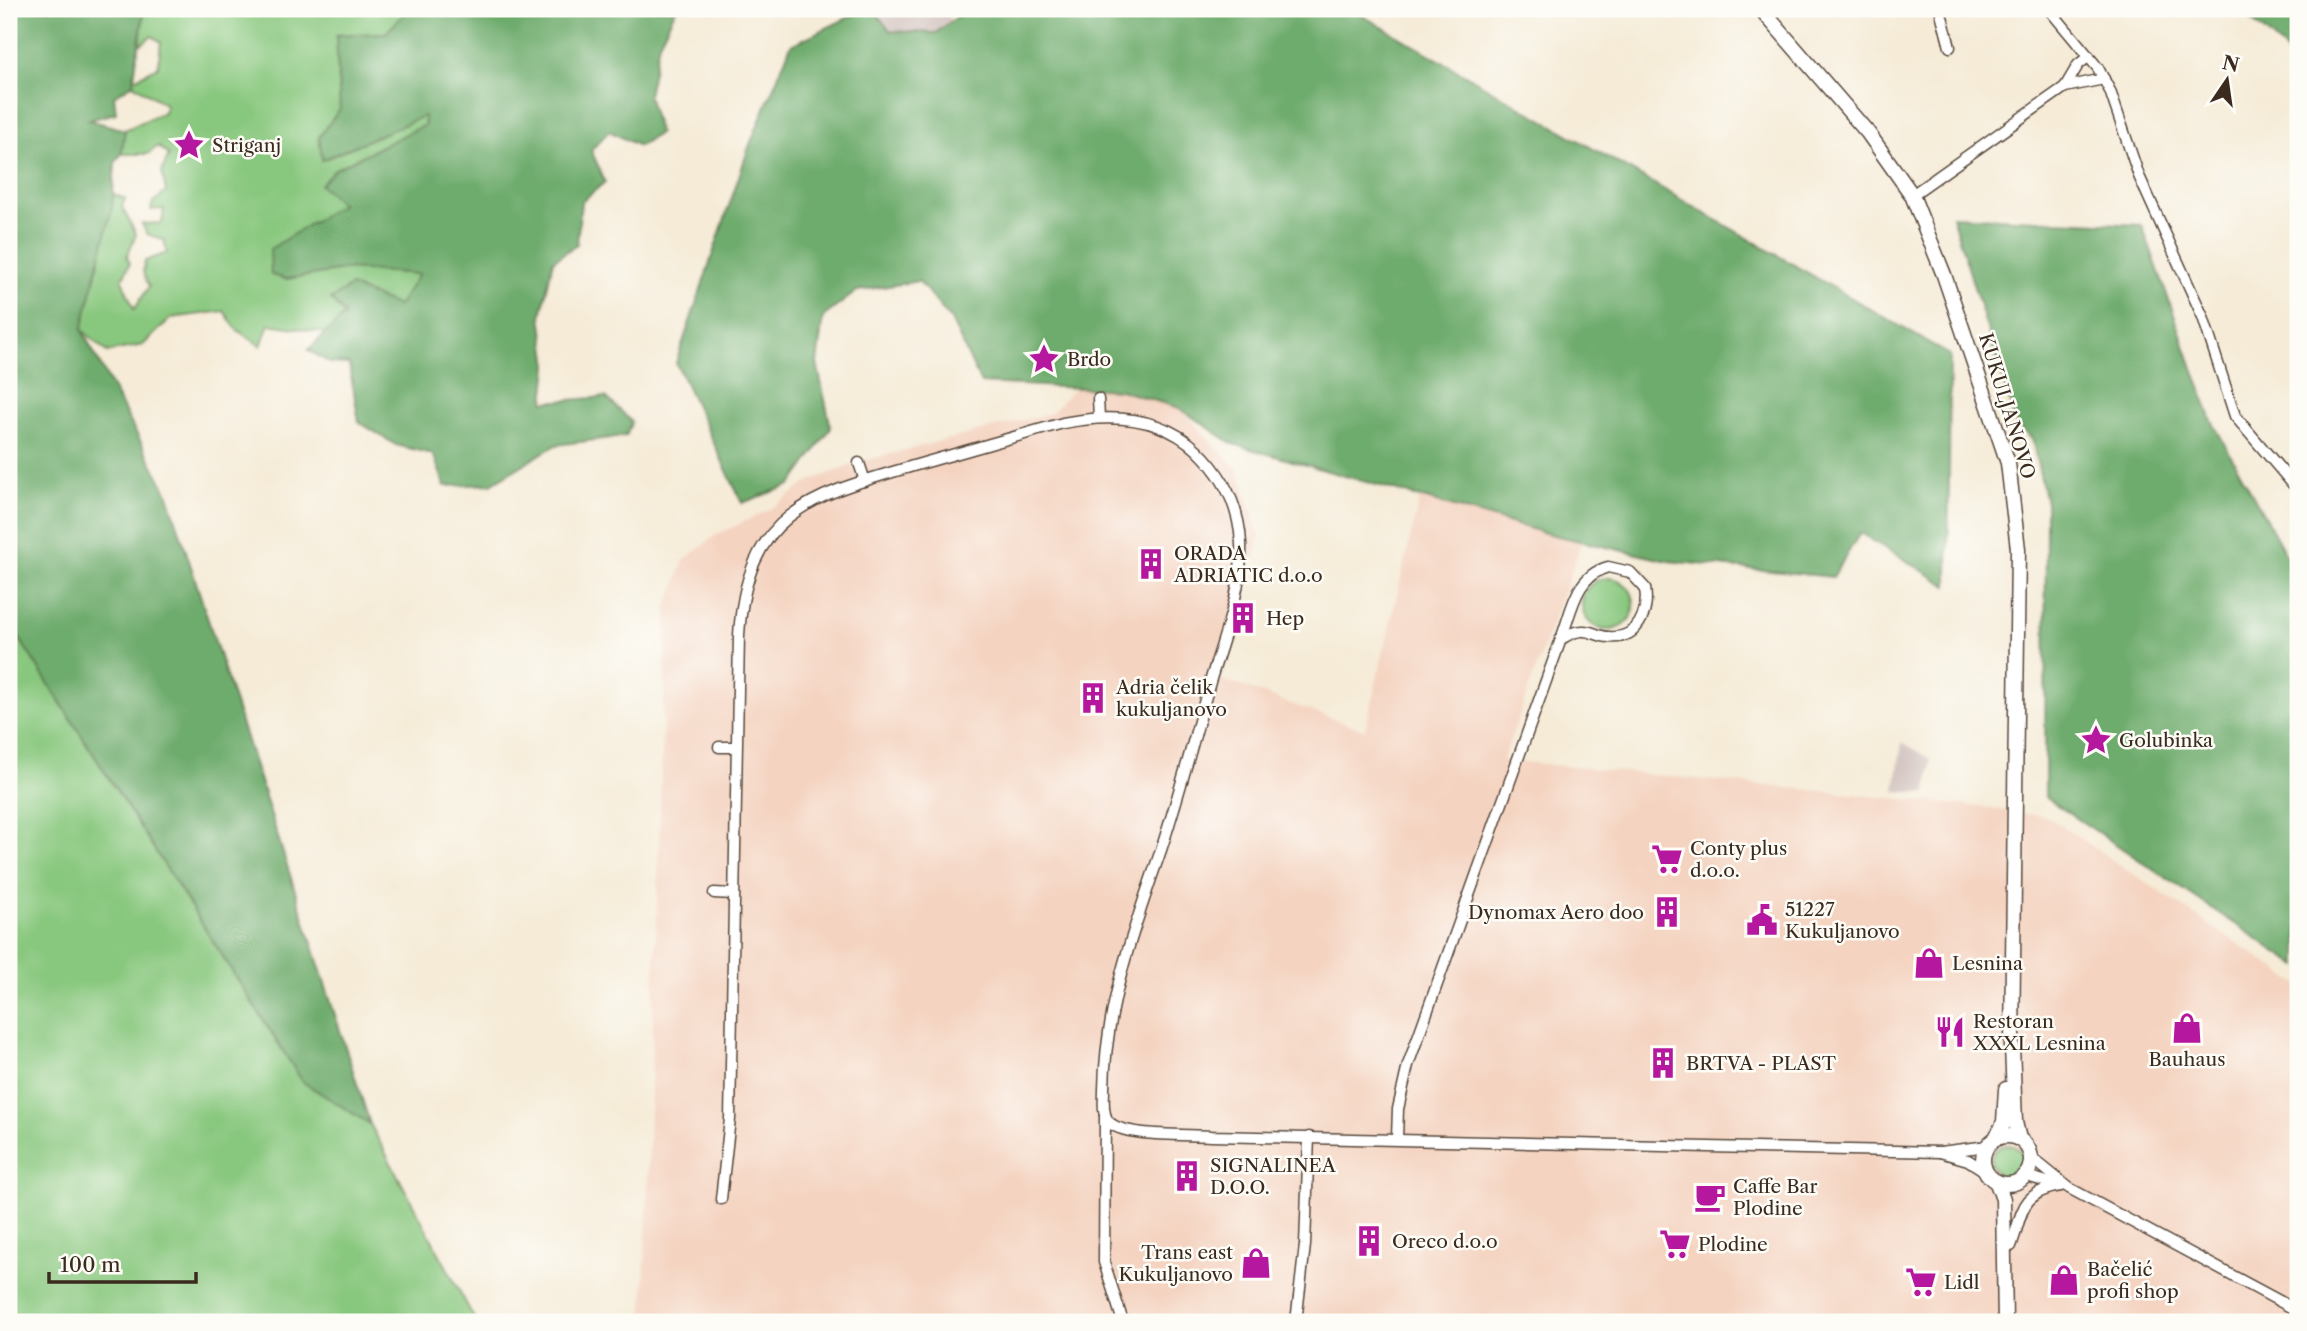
<svg xmlns="http://www.w3.org/2000/svg" width="2307" height="1331" viewBox="0 0 2307 1331" font-family="'Libre Caslon Text',serif">
	<style>
		.built { fill: #f4d3c0 }
		.industrial { fill: #d0c0bc }
		.green { fill: #88c77e; stroke: #62784e; stroke-width: 2 }
		.forest { fill: #6eac6d; stroke: #546b46; stroke-width: 2 }
		.lines { fill: none; stroke-linecap: round; stroke-linejoin: round }
		.minor-casing { stroke: #57473a; stroke-width: 13 }
		.major-casing { stroke: #57473a; stroke-width: 17 }
		.minor { stroke: #fff; stroke-width: 10 }
		.major { stroke: #fff; stroke-width: 14 }
		.labels { text-anchor: middle; dominant-baseline: central; stroke-width: 5; stroke-linejoin: round; paint-order: stroke }
		.poi-label { font-size: 19px; fill: #3b2a1e; stroke: #fdfcf7; text-anchor: start }
		.street-label { font-size: 19px; fill: #3b2a1e; stroke: #fdfcf7 }
	</style>
	<rect width="100%" height="100%" fill="#fdfcf7"/>
	<filter id="ink" filterUnits="userSpaceOnUse"><feTurbulence type="fractalNoise" baseFrequency=".0143" numOctaves="2"/><feDisplacementMap in="SourceGraphic" scale="14" xChannelSelector="R" yChannelSelector="G"/><feConvolveMatrix kernelMatrix="1 2 1 2 8 2 1 2 1" color-interpolation-filters="sRGB"/></filter>
	<filter id="wash" filterUnits="userSpaceOnUse"><feTurbulence type="fractalNoise" baseFrequency=".00686" numOctaves="4" result="noise"/><feDisplacementMap in="SourceGraphic" scale="28" xChannelSelector="R" yChannelSelector="G"/><feGaussianBlur stdDeviation="1.57" result="paint"/><feColorMatrix in="noise" values="0 0 0 0 0 0 0 0 0 0 0 0 0 0 0 0 0 1.4 0 .05"/><feComposite in="paint" operator="in"/></filter>
	<g filter="url(#wash)">
		<rect width="100%" height="100%" fill="#f5ebd7"/>
		<!-- built -->
		<path class="built" d="M1075,388L1120,390L1179,408L1238,470L1260,537L1221,679L1365,730L1420,497L1582,541L1503,760L1974,806L2048,817L2298,984V1322H643L667,608L684,560L716,535L769,510L810,481L859,462L1051,413Z"/>
		<!-- industrial -->
		<g class="industrial">
			<path d="M873,9H948L951,22L936,33H897L885,27Z"/>
			<path d="M1902,742L1931,759L1927,793L1895,791Z"/>
		</g>
		<!-- green -->
		<g class="green">
			<path d="M144,9H409L386,33L336,35L340,109L319,137L323,160L424,115L425,125L335,169L343,204L286,279L349,269L420,274L399,306L331,300L345,315L327,333L269,324L261,346L237,330L224,311L171,318L143,345L107,352L82,330L114,194L125,199L122,207L136,234L127,257L130,263L122,280L134,309L149,287L143,272L145,261L167,253L164,240L147,234L142,224L162,223L164,209L151,210L153,202L166,192L162,171L169,155L158,146L148,154H121L125,130L164,112L166,105L133,84L134,79L158,67L161,42L152,36L140,45Z"/>
			<circle cx="1608" cy="604" r="26"/>
			<path d="M9,622L303,1082L370,1124L476,1322H9Z"/>
			<circle cx="2007" cy="1161" r="16"/>
		</g>
		<!-- forest -->
		<g class="forest">
			<path d="M9,9H144L133,84L114,96L116,113L89,120L125,130L121,154L115,163L112,209L82,330L167,492L370,1124L303,1082L9,622Z"/>
			<path d="M409,9H676L659,43L648,95L659,133L639,146L609,131L591,150L605,182L581,202L577,244L553,261L541,316L548,366L544,402L606,397L632,422L626,436L556,445L491,484L445,486L433,454L396,445L359,422L349,364L330,363L308,350L345,315L331,299L351,286L398,306L419,274L349,269L286,279L271,275L270,249L342,204L320,185L335,169L425,125L424,116L322,160L319,137L340,109L336,35L386,33Z"/>
			<path d="M866,9H873L890,31L936,33L967,9H1351L1950,355L1948,586L1860,533L1833,577L1668,561L1549,534L1233,444L1179,408L1120,390L981,383L951,320L919,281L857,291L823,317L817,363L831,428L791,485L742,503L676,363L750,144L791,45Z"/>
			<path d="M2239,9H2298V61Z"/>
			<path d="M1952,216L2142,225L2212,421L2298,577V966L2045,797L2046,502L2032,439L2017,425Z"/>
		</g>
	</g>
	<g filter="url(#ink)">
		<g class="lines">
			<defs>
				<g id="minor">
					<path d="M1940,9L1950,47"/>
					<path d="M2049,9L2098,68L2110,91L2139,176L2203,317L2235,416L2298,490"/>
					<path d="M2065,87L2078,65L2089,56"/>
					<path d="M1912,195L2065,87L2104,79"/>
					<path d="M1098,399L1099,417"/>
					<path d="M859,463L865,481"/>
					<path d="M1608,567L1630,572L1645,588C1649,612 1638,640 1609,637C1599,637 1591,630 1582,631C1574,631 1568,635 1561,639C1572,611 1575,576 1608,567Z"/>
					<path d="M719,747H736"/>
					<path d="M714,893L733,894"/>
					<path d="M1105,1115L1104,1262L1123,1322"/>
					<path d="M1397,1138L1398,1109L1408,1065L1561,639"/>
					<path d="M1940,1152L1988,1146"/>
					<path d="M2032,1158L2069,1188L2298,1311"/>
					<path d="M2027,1176L2060,1186"/>
					<path d="M721,1199L730,1119L739,635C747,512 810,496 913,466C963,452 1013,437 1063,423C1109,414 1160,415 1197,450C1223,475 1239,507 1241,543C1243,589 1223,639 1210,682C1194,738 1179,795 1161,850C1134,927 1105,1007 1104,1090C1104,1100 1102,1113 1108,1121C1122,1138 1188,1134 1211,1136L1940,1152L1968,1160L1985,1171"/>
					<path d="M2011,1246C2023,1214 2019,1192 2061,1186"/>
					<path d="M1296,1322L1305,1245L1309,1137"/>
				</g>
				<g id="major">
					<path d="M1761,9L1868,133L1912,195L1944,275L2008,463L2018,549L2012,1046L2015,1122L2019,1139"/>
					<circle cx="2007" cy="1160" r="24"/>
					<path d="M1996,1138L2004,1122L2006,1089"/>
					<path d="M1997,1183L2003,1199L2005,1322"/>
				</g>
			</defs>
			<!-- minor casing -->
			<use href="#minor" class="minor-casing"/>
			<!-- major casing -->
			<use href="#major" class="major-casing"/>
			<!-- minor -->
			<use href="#minor" class="minor"/>
			<!-- major -->
			<use href="#major" class="major"/>
		</g>
	</g>
	<!-- icons -->
	<defs>
		<symbol id="sight-bare" viewBox="-9 -9 18 18"><path d="M0-6L1.8-2.2L6-1.7L2.9 1.2L3.7 5.4L0 3.3L-3.7 5.4L-2.9 1.2L-6-1.7L-1.8-2.2Z" fill="#b5179e" stroke="#fdfcf7" stroke-width="2.5" paint-order="stroke"/></symbol>
		<symbol id="building-bare" viewBox="-9 -9 18 18"><path d="M-4-6H4V6H1V3H-1V6H-4ZM-2.5-4.3h1.7v1.8h-1.7ZM.8-4.3h1.7v1.8H.8ZM-2.5-1h1.7V.8h-1.7ZM.8-1h1.7V.8H.8Z" fill="#b5179e" stroke="#fdfcf7" stroke-width="2.5" paint-order="stroke"/></symbol>
		<symbol id="supermarket-bare" viewBox="-9 -9 18 18"><path d="M-6-5.5h2.5l.6 2H6L4.5 2H-2.5L-4.4-4H-6ZM-1.5 3.2a1.3 1.3 0 1 0 .1 0ZM3 3.2a1.3 1.3 0 1 0 .1 0Z" fill="#b5179e" stroke="#fdfcf7" stroke-width="2.5" paint-order="stroke"/></symbol>
		<symbol id="civic-bare" viewBox="-9 -9 18 18"><path d="M-.6-6.5H3V-4.5H.6V-3L4-1V1h2V6H-6V1h2V-1L-.6-3ZM-1.2 2.5V6h2.4V2.5Z" fill="#b5179e" stroke="#fdfcf7" stroke-width="2.5" paint-order="stroke"/></symbol>
		<symbol id="shop-bare" viewBox="-9 -9 18 18"><path d="M-5-2.5h2.3a2.7 3.5 0 0 1 5.4 0H5L5.5 6h-11ZM-1.5-2.5h3a1.5 2.3 0 0 0-3 0Z" fill="#b5179e" stroke="#fdfcf7" stroke-width="2.5" paint-order="stroke"/></symbol>
		<symbol id="restaurant-bare" viewBox="-9 -9 18 18"><path d="M-5-6h1v4h1v-4h1v4h1v-4h1v5L-1.5 .5V6h-2V.5L-5-1ZM5-6V6H3V1.5H1.5Q1.5-4 5-6Z" fill="#b5179e" stroke="#fdfcf7" stroke-width="2.5" paint-order="stroke"/></symbol>
		<symbol id="cafe-bare" viewBox="-9 -9 18 18"><path d="M-5.5-4.5H6V0H3Q3 3.5 0 3.5H-2.5Q-5.5 3.5-5.5 0ZM3-3.2v2h1.7v-2ZM-6 4.5H4V6H-6Z" fill="#b5179e" stroke="#fdfcf7" stroke-width="2.5" paint-order="stroke"/></symbol>
	</defs>
	<g fill-rule="evenodd">
		<use href="#sight-bare" x="167" y="123" width="44" height="44"/>
		<use href="#sight-bare" x="1022" y="337" width="44" height="44"/>
		<use href="#building-bare" x="1129" y="542" width="44" height="44"/>
		<use href="#building-bare" x="1221" y="596" width="44" height="44"/>
		<use href="#building-bare" x="1071" y="676" width="44" height="44"/>
		<use href="#sight-bare" x="2074" y="718" width="44" height="44"/>
		<use href="#supermarket-bare" x="1645" y="837" width="44" height="44"/>
		<use href="#building-bare" x="1645" y="890" width="44" height="44"/>
		<use href="#civic-bare" x="1740" y="898" width="44" height="44"/>
		<use href="#shop-bare" x="1907" y="941" width="44" height="44"/>
		<use href="#shop-bare" x="2165" y="1006" width="44" height="44"/>
		<use href="#restaurant-bare" x="1928" y="1010" width="44" height="44"/>
		<use href="#building-bare" x="1641" y="1041" width="44" height="44"/>
		<use href="#building-bare" x="1165" y="1154" width="44" height="44"/>
		<use href="#cafe-bare" x="1688" y="1175" width="44" height="44"/>
		<use href="#building-bare" x="1347" y="1219" width="44" height="44"/>
		<use href="#supermarket-bare" x="1653" y="1222" width="44" height="44"/>
		<use href="#shop-bare" x="1234" y="1241" width="44" height="44"/>
		<use href="#shop-bare" x="2042" y="1258" width="44" height="44"/>
		<use href="#supermarket-bare" x="1899" y="1260" width="44" height="44"/>
	</g>
	<g class="labels">
		<!-- poi labels -->
		<g class="poi-label">
			<text x="212" y="145">Striganj</text>
			<text x="1067" y="359">Brdo</text>
			<text x="1174" y="553">ORADA<tspan x="1174" dy="22">ADRIATIC d.o.o</tspan></text>
			<text x="1266" y="618">Hep</text>
			<text x="1116" y="687">Adria čelik<tspan x="1116" dy="22">kukuljanovo</tspan></text>
			<text x="2119" y="740">Golubinka</text>
			<text x="1690" y="848">Conty plus<tspan x="1690" dy="22">d.o.o.</tspan></text>
			<text x="1785" y="909">51227<tspan x="1785" dy="22">Kukuljanovo</tspan></text>
			<text x="1644" y="912" text-anchor="end">Dynomax Aero doo</text>
			<text x="1952" y="963">Lesnina</text>
			<text x="1973" y="1021">Restoran<tspan x="1973" dy="22">XXXL Lesnina</tspan></text>
			<text x="2187" y="1059" text-anchor="middle">Bauhaus</text>
			<text x="1686" y="1063">BRTVA - PLAST</text>
			<text x="1210" y="1165">SIGNALINEA<tspan x="1210" dy="22">D.O.O.</tspan></text>
			<text x="1733" y="1186">Caffe Bar<tspan x="1733" dy="22">Plodine</tspan></text>
			<text x="1392" y="1241">Oreco d.o.o</text>
			<text x="1698" y="1244">Plodine</text>
			<text x="1233" y="1252" text-anchor="end">Trans east<tspan x="1233" dy="22">Kukuljanovo</tspan></text>
			<text x="2087" y="1269">Bačelić<tspan x="2087" dy="22">profi shop</tspan></text>
			<text x="1944" y="1282">Lidl</text>
		</g>
		<!-- street labels -->
		<g class="street-label">
			<text transform="translate(2007 406) rotate(73)">KUKULJANOVO</text>
		</g>
	</g>
	<!-- margin -->
	<rect width="2307" height="1331" fill="none" stroke="#fdfcf7" stroke-width="35"/>
	<!-- north arrow -->
	<g transform="translate(2227 80) rotate(13)" stroke="#fdfcf7" stroke-width="5" paint-order="stroke">
	<path d="M0-5L12 26L0 18L-12 26Z" fill="#3b2a1e"/>
	<text y="-10" font-size="19" font-weight="bold" text-anchor="middle" fill="#3b2a1e">N</text>
	</g>
	<!-- scale -->
	<path d="M49 1272v10h147v-10" fill="none" stroke="#3b2a1e" stroke-width="3.5"/>
	<text x="60" y="1272" font-size="21" fill="#3b2a1e" stroke="#fdfcf7" stroke-width="5" paint-order="stroke">100 m</text>
</svg>
